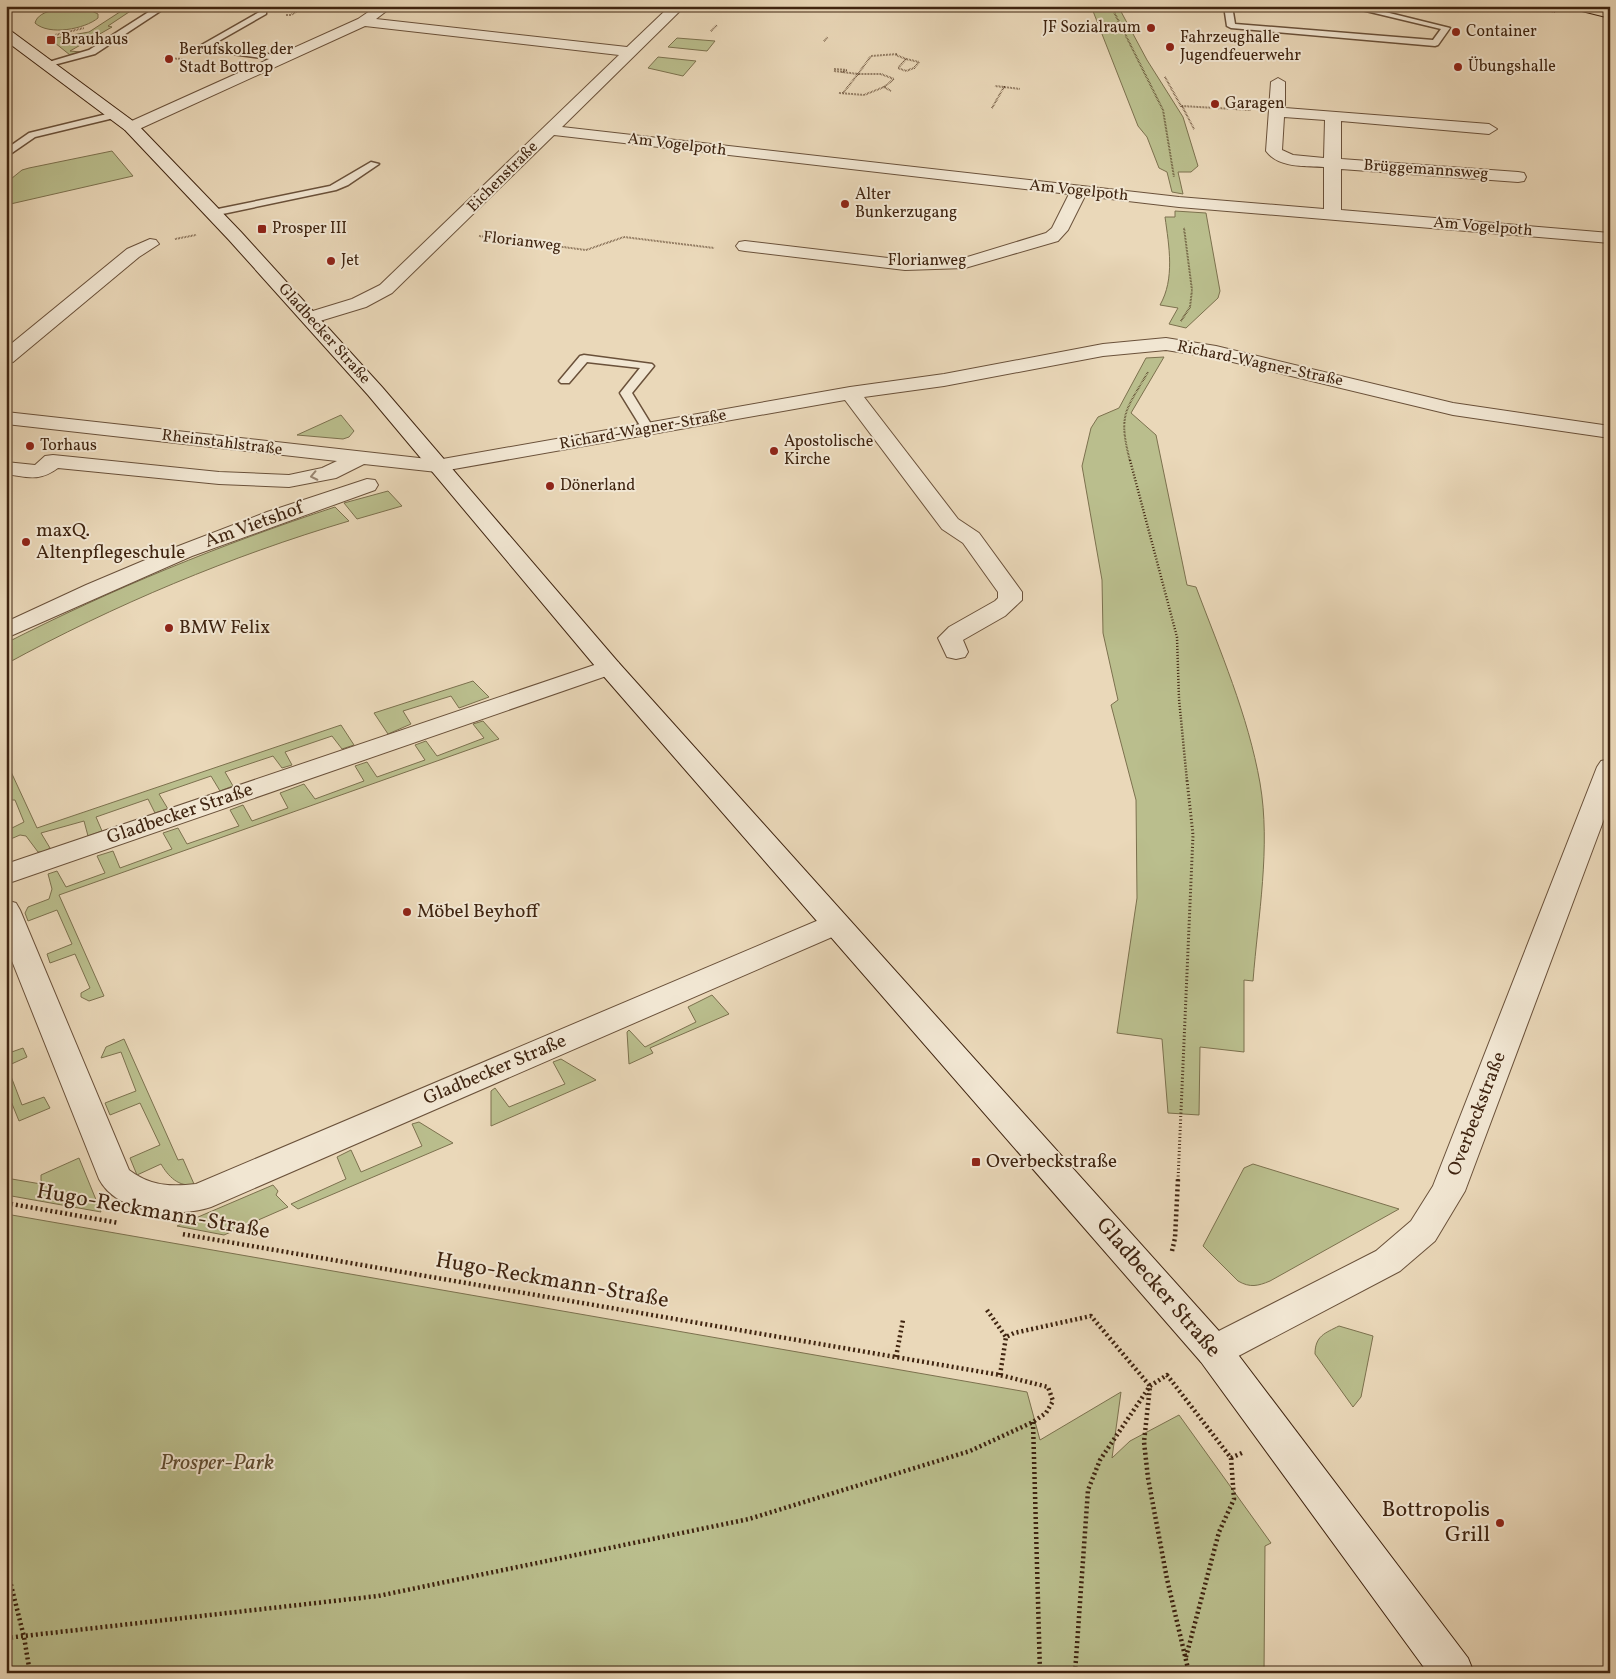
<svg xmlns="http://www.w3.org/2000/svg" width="1616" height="1679" viewBox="0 0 1616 1679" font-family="Vollkorn,serif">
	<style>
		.green { fill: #babe8d; stroke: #7c714e }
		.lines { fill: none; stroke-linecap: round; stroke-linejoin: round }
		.service-casing { stroke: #6a513a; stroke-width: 3 }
		.minor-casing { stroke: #6a513a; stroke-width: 2 }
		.secondary-casing { stroke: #3f2410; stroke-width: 2 }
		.primary-casing { stroke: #3f2410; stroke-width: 2 }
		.path-far3 { stroke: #3f2410; stroke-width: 2; stroke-dasharray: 0.5 1; stroke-linecap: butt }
		.path-far2 { stroke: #3f2410; stroke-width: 2.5; stroke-dasharray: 1 2; stroke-linecap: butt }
		.path-far1 { stroke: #3f2410; stroke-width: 3; stroke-dasharray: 1 2.5; stroke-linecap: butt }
		.path { stroke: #3f2410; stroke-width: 4.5; stroke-dasharray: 2 3; stroke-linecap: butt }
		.service { fill: #f1e6d2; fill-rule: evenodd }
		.minor { fill: #f1e6d2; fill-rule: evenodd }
		.secondary { fill: #f1e6d2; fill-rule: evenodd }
		.primary { fill: #ead8b9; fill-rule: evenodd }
		.oneway { stroke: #988571 }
		.poi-dot { fill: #8f2418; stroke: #f1e6d2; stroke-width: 2 }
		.labels { text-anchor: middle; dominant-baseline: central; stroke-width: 4; stroke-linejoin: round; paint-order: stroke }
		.far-poi-label { font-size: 16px; fill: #3f2410; stroke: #f1e6d2; text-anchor: start }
		.far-street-label { font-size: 16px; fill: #3f2410; stroke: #f1e6d2 }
		.street-label { font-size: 19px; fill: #3f2410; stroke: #f1e6d2 }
		.poi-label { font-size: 19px; fill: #3f2410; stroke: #f1e6d2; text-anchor: start }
		.near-street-label { font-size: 22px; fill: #3f2410; stroke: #f1e6d2 }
		.near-park-label { font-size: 22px; font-style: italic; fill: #5e4a2f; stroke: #f1e6d2 }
		.near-poi-label { font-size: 22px; fill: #3f2410; stroke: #f1e6d2; text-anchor: end }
	</style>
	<rect width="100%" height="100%" fill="#ead8b9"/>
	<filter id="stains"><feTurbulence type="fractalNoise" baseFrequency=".004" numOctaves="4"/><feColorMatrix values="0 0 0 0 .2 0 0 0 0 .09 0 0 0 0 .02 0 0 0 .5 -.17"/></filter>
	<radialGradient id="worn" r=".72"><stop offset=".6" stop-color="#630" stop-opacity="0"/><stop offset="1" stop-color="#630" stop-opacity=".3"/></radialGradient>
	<!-- green -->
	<g class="green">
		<path d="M129,6H138L108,26L112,27L70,51L81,52L70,55L50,39L89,32Z"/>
		<path d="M1091,6H1118L1147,60L1183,117L1198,166L1191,172H1178L1183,194L1172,192L1167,172L1159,168L1147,137L1138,126Z"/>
		<path d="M79,8L88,9L98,14V18C85,29 49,36 35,23C39,8 66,9 79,8Z"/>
		<path d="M677,38L715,41L707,51L668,47Z"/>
		<path d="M658,57L696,61L683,76L648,68Z"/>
		<path d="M112,151L133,176L6,205V183L22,170L29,168Z"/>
		<path d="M1175,211L1206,213L1220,291L1218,298L1186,328L1169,324L1178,308L1160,305C1175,279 1169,246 1165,217H1175Z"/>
		<path d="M1164,357L1131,413L1156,435L1187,585L1196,587C1220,651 1248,715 1260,783C1271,847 1258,916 1253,981L1244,980V1052L1200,1047L1199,1115L1168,1113L1162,1039L1117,1033L1137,898L1136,800L1111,705L1118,700L1103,633L1102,580L1082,466L1091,428L1098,417L1119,408L1146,358Z"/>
		<path d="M341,415L354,431L349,437L343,439L297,435Z"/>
		<path d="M388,491L402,506L357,519L344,503Z"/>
		<path d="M335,507L349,521C231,556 114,605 6,664V643C112,589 222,544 335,507Z"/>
		<path d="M473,681L489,697L459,708L451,696L403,711L411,724L388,734L374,713Z"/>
		<path d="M483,721L499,739L59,895L104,996L89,1001L81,997V993L90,988L75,954L50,963L47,954L72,944L57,910L28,921L25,913L28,907L49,899L52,889L48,874L57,871L66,887L105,873L97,856L113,851L120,868L172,849L163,833L178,828L187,844L239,826L230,810L243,805L252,821L288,808L280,793L304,784L315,799L364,781L355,766L367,762L377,777L425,760L415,745L426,741L437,756L484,738L473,724Z"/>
		<path d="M341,725L354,745L342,749L332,736L285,752L292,765L282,768L273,756L225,772L233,786L220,791L211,776L159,794L168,809L155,813L148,799L96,817L102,831L88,836L84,821L41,833L50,848L44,852H38L26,836L20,835L6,841V831L24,822L15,800H6V792L9,789L6,784V761L37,828Z"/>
		<path d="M712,995L729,1014L650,1048L653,1053L629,1064L627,1032L629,1030L645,1047L696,1022L688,1007Z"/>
		<path d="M124,1039L178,1160L183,1159L194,1184C179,1188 168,1176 161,1164L137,1175L130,1158L160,1145L140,1103L110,1115L105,1103L136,1091L121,1052L101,1058L106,1047Z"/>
		<path d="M23,1048L27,1057L7,1066L22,1105L44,1097L50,1108L19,1121L6,1089V1054Z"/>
		<path d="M561,1059L596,1080L491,1126V1091L495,1088L509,1107L565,1084L553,1062Z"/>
		<path d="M419,1122L453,1143L298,1209L291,1204L346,1179L337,1157L351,1150L361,1172L422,1146L412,1124Z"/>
		<path d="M79,1158L101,1212L6,1195V1178L41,1184V1175Z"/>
		<path d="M1253,1164L1399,1209L1270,1281C1258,1286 1250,1288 1238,1281L1203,1246L1244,1168Z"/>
		<path d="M273,1185L278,1191L276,1195L288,1207L224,1235L177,1226Z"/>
		<path d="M6,1214L1027,1392L1040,1440L1121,1392L1112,1458L1130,1441L1179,1415L1271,1543L1265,1546L1264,1673H6Z"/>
		<path d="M1339,1326L1373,1336L1361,1397L1353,1407L1315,1354C1315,1336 1325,1333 1339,1326Z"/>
	</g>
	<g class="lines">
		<defs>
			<g id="service">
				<path d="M158,6H168L95,54L46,67L42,64L89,50Z"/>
				<path d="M1224,6H1232L1235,24L1433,40L1441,29L1345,6H1361L1450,28L1438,45L1435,46L1231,28L1227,26Z"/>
				<path d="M263,10H266V14L210,46L282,56L285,57V61L202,50L198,47Z"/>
				<path d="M115,112L118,113V117L35,137L6,157V149L29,133Z"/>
				<path d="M371,162L379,164L348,185L336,190L213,216L208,213L213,210L330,186Z"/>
				<path d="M584,355L652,364L654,366L632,393L654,429L652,432H644L620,393L640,368L587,362L569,383H561L559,381L580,356Z"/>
			</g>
			<g id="minor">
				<path d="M377,6H393L376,19L627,47L670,6H685L562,127L1179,197L1324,209V167C1305,166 1278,168 1266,151L1271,82L1278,78L1285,82V108L1489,124L1497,129L1489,134L1341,121V159L1518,172L1524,173L1526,177L1524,181L1518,182L1341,169V210L1610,233V243L1179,207L1085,196L1068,230L1058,241L965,268L905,270L745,251L739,250L736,246L739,242L745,241L905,260L964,258L1046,233L1052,228L1069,194L554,135L392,293L366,307L310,324L303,322L301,318L303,314L352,299L380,285L619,55L365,26L137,130H125L123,127L125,124L358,19ZM1284,117L1325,120L1324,158L1293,155L1282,150Z"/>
				<path d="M150,239L156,240L159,244L139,257L13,362L6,364V348L127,249Z"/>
				<path d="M1166,338L1216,346L1453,403L1610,426V438L1453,415L1216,358L1166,350L1103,356L944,386L864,397L958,519L979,533L1022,592V600L1005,616L963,640L968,652L965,657L956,659L947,657L938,638L949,627L995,601L998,598V592L963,543L942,529L845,400L437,472L364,464L336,478L289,487L219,484L58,468C39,482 28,477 6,474V462L35,465L45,456L53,455L219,472L289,475L322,468L337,461L6,424V412L437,460L850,387L944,374L1103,344Z"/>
				<path d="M367,479L375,480L378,485L375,490L192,556L6,638V622L86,585L176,547L267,512Z"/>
				<path d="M609,660L618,662L621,667L618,672L6,884V864Z"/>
				<path d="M1610,759V803L1465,1191L1435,1241L1400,1271L1227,1362L1214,1367L1201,1362L1196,1351L1201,1340L1376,1251L1411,1221L1433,1186L1597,767L1601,761Z"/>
				<path d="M6,900L16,903L20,910L129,1170C150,1186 170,1187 196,1184L826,917L836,914L846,917L850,924L846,931L211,1207C178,1218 117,1214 99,1179L6,946Z"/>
			</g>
			<path id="secondary" d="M6,30L11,31L137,124L241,232L382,387L618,662L1227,1340L1468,1658L1474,1673H1428L1201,1362L600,672L368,395L229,240L125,130L6,41Z"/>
			<path id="primary" d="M1572,6H1596L1610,10V18L1574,9Z"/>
		</defs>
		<!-- service casing -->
		<use href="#service" class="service-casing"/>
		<!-- minor casing -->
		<use href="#minor" class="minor-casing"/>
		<!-- secondary casing -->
		<use href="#secondary" class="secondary-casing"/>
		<!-- primary casing -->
		<use href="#primary" class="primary-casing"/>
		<!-- path-far3 -->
		<g class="path-far3">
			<path d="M1111,6L1163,110L1174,177"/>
			<path d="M1531,6L1555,12"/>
			<path d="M16,11L68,7L115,10"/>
			<path d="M286,15H291L305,6"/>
			<path d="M711,31L717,25"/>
			<path d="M51,36L84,28"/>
			<path d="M824,41L828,37"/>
			<path d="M896,55L906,59"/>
			<path d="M163,58L183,59"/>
			<path d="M906,59L919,62L914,68L906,71L898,68Z"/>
			<path d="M834,69L847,70L842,72"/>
			<path d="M834,71L858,74L871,56L898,54"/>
			<path d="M1165,77L1181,106L1251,110"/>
			<path d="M1004,87L1020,89"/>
			<path d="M839,93L864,95L884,87L891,91"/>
			<path d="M843,93L858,74H881L894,79L884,87"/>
			<path d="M1182,106L1194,129"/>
			<path d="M992,108L1004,87L995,86"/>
			<path d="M479,236L586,250L624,237L714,248"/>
			<path d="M175,239L196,235"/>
			<path d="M1181,321L1190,307L1192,290L1184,228"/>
			<path d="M1130,461C1118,414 1125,412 1148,372"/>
		</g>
		<!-- path-far2 -->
		<path class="path-far2" d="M1130,460L1177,637L1179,699L1187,781"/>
		<!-- path-far1 -->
		<path class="path-far1" d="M1178,1180L1193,835L1187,780"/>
		<!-- path -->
		<g class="path">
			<path d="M6,1203L119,1223"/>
			<path d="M1172,1251L1175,1238L1178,1179"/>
			<path d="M987,1310L1006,1337"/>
			<path d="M896,1357L903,1320"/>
			<path d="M1000,1375L1006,1337L1014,1333L1091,1316L1150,1386L1144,1442L1148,1478L1167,1579L1189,1673"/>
			<path d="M1033,1422L1040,1673"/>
			<path d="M1231,1458L1244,1452"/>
			<path d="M6,1565L24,1637L30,1673"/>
			<path d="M6,1638L378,1596L749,1519L970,1451L1033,1422L1046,1413L1053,1401L1048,1387L1000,1375L182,1234"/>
			<path d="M1075,1673L1088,1490L1100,1460L1150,1386L1167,1375L1231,1458L1234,1499L1219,1532L1186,1657"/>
		</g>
		<!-- service -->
		<use href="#service" class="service"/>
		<!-- minor -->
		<use href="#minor" class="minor"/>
		<!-- secondary -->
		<use href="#secondary" class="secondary"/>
		<!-- primary -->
		<use href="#primary" class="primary"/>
	</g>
	<!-- one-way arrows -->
	<defs><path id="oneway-chevron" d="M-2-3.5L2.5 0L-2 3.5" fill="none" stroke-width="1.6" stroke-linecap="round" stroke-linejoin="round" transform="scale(1.25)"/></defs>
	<use class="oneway" href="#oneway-chevron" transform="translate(314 476) rotate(168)"/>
	<!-- markers -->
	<g class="poi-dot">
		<circle cx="1151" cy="28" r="5"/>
		<circle cx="1456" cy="32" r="5"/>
		<rect x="46" y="35" width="10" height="10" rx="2.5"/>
		<circle cx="1170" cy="47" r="5"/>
		<circle cx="169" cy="59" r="5"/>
		<circle cx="1458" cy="67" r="5"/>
		<circle cx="1215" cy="104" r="5"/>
		<circle cx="845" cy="204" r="5"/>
		<rect x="257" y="224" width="10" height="10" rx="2.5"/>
		<circle cx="331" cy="261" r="5"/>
		<circle cx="30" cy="446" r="5"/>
		<circle cx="774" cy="451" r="5"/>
		<circle cx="550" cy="486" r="5"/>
		<circle cx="26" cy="542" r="5"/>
		<circle cx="169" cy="628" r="5"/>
		<circle cx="407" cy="912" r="5"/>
		<rect x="971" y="1157" width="10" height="10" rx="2.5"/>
		<circle cx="1500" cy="1523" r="5"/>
	</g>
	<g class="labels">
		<!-- far-poi labels -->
		<g class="far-poi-label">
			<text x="1141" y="28" text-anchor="end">JF Sozialraum</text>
			<text x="1466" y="32">Container</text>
			<text x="1180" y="38">Fahrzeughalle<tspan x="1180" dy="18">Jugendfeuerwehr</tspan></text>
			<text x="61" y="40">Brauhaus</text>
			<text x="179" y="50">Berufskolleg der<tspan x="179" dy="18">Stadt Bottrop</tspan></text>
			<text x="1468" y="67">Übungshalle</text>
			<text x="1225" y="104">Garagen</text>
			<text x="855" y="195">Alter<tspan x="855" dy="18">Bunkerzugang</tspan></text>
			<text x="272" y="229">Prosper III</text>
			<text x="341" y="261">Jet</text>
			<text x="784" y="442">Apostolische<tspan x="784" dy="18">Kirche</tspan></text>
			<text x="40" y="446">Torhaus</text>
			<text x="560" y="486">Dönerland</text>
		</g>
		<!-- far-street labels -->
		<g class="far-street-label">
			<text transform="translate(677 145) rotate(7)">Am Vogelpoth</text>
			<text transform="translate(1426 170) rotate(4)">Brüggemannsweg</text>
			<text transform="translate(503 177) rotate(-45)">Eichenstraße</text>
			<text transform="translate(1079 191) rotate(6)">Am Vogelpoth</text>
			<text transform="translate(1483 227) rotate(5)">Am Vogelpoth</text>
			<text transform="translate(522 242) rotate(7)">Florianweg</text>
			<text x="927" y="261">Florianweg</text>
			<text transform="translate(324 334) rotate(48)">Gladbecker Straße</text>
			<text transform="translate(1260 364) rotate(12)">Richard-Wagner-Straße</text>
			<text transform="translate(643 430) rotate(-10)">Richard-Wagner-Straße</text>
			<text transform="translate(222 443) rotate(7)">Rheinstahlstraße</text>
		</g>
		<!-- street labels -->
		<g class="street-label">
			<text transform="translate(254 525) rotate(-20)">Am Vietshof</text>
			<text transform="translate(180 814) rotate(-19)">Gladbecker Straße</text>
			<text transform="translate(495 1070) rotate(-23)">Gladbecker Straße</text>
			<text transform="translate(1477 1114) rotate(-69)">Overbeckstraße</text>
		</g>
		<!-- poi labels -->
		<g class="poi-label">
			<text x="36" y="531">maxQ.<tspan x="36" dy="22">Altenpflegeschule</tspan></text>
			<text x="179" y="628">BMW Felix</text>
			<text x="417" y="912">Möbel Beyhoff</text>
			<text x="986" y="1162">Overbeckstraße</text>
		</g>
		<!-- near-street labels -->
		<g class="near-street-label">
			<text transform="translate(153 1212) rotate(10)">Hugo-Reckmann-Straße</text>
			<text transform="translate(552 1281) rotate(10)">Hugo-Reckmann-Straße</text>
			<text transform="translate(1158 1288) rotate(49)">Gladbecker Straße</text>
		</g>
		<!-- near-park labels -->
		<g class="near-park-label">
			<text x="217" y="1463">Prosper-Park</text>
		</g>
		<!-- near-poi labels -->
		<g class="near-poi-label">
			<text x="1490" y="1510">Bottropolis<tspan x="1490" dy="25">Grill</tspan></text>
		</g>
	</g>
	<!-- margin -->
	<rect width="1616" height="1679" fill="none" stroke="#ead8b9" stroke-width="25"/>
	<rect x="8" y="8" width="1601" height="1664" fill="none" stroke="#3f2410" stroke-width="2.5"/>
	<rect x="12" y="12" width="1591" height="1654" fill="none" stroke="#3f2410"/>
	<rect width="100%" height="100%" filter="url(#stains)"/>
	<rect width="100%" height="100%" fill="url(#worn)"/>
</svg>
